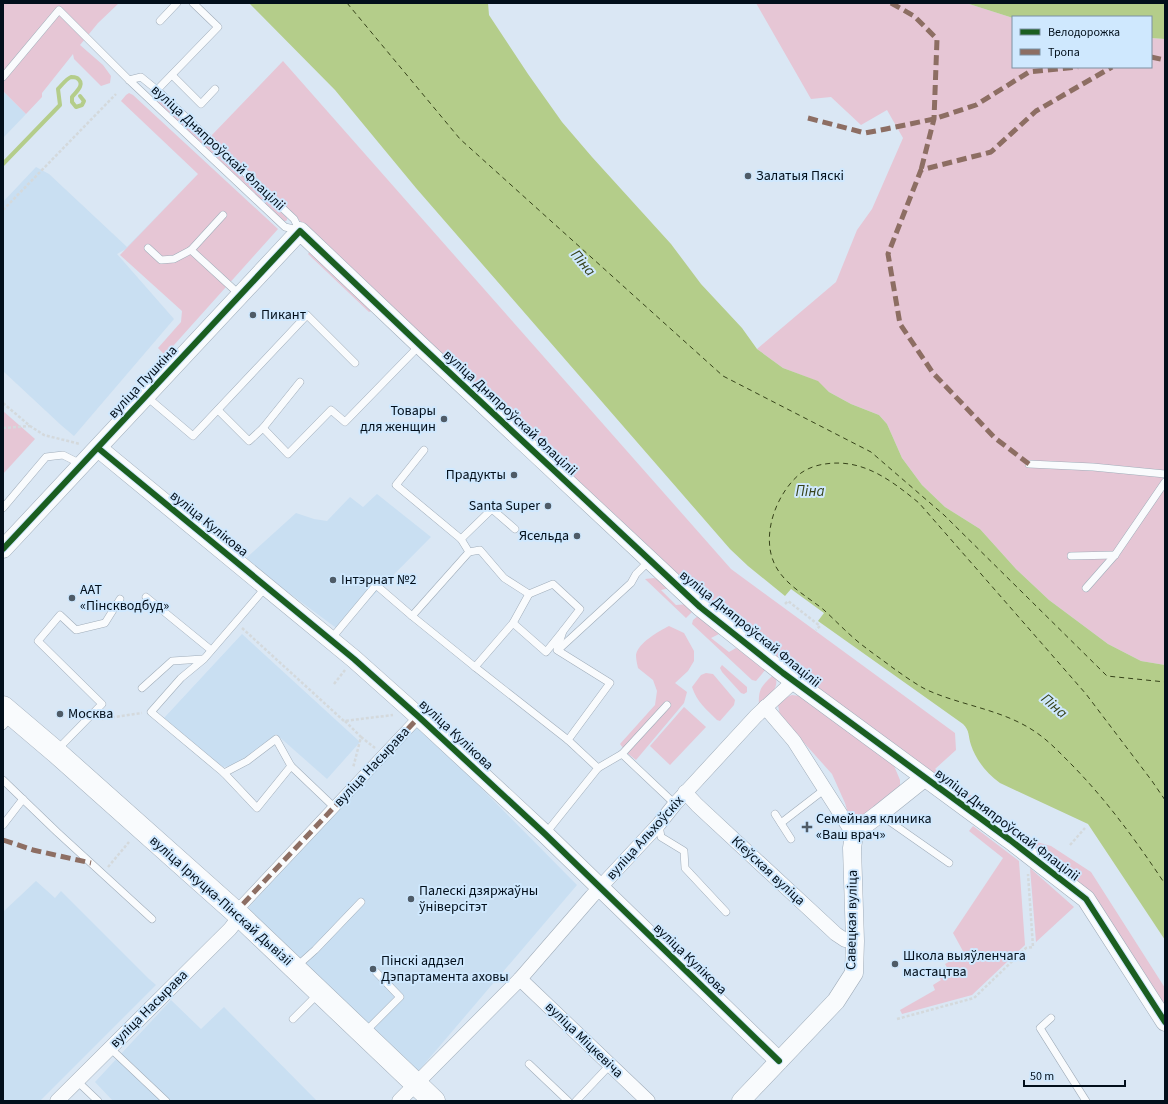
<svg xmlns="http://www.w3.org/2000/svg" width="1168" height="1104" viewBox="0 0 1168 1104" font-family="'Source Sans 3',sans-serif">
	<style>
		.built { fill: #c9dff2 }
		.green { fill: #e6c6d5 }
		.water { fill: #b4cd8a }
		.lines { fill: none; stroke-linecap: round; stroke-linejoin: round }
		.stream { stroke: #b4cd8a; stroke-width: 4 }
		.ferry { stroke: #37431a; stroke-width: 1; stroke-dasharray: 5 4; stroke-linecap: butt }
		.service-casing { stroke: #a0adba; stroke-width: 8 }
		.pedestrian-casing { stroke: #a0adba; stroke-width: 12 }
		.minor-casing { stroke: #a0adba; stroke-width: 15 }
		.tertiary-casing { stroke: #a0adba; stroke-width: 19 }
		.primary-casing { stroke: #a0adba; stroke-width: 23 }
		.path { stroke: #d4d9dc; stroke-width: 2.5; stroke-dasharray: 3 2; stroke-linecap: butt }
		.service { stroke: #f9fbfd; stroke-width: 7 }
		.pedestrian { stroke: #f9fbfd; stroke-width: 11 }
		.minor { stroke: #f9fbfd; stroke-width: 14 }
		.tertiary { stroke: #f9fbfd; stroke-width: 18 }
		.primary { stroke: #f9fbfd; stroke-width: 22 }
		.quiet { stroke: #8d6e63; stroke-width: 5; stroke-dasharray: 10 5; stroke-linecap: butt }
		.cycleway-casing { stroke: #cfe8fe; stroke-width: 8 }
		.cycleway { stroke: #1b5e20; stroke-width: 6 }
		.poi-dot { fill: #4e5b67; stroke: #cfe8fe; stroke-width: 1.5 }
		.labels { text-anchor: middle; dominant-baseline: central; stroke-width: 4; stroke-linejoin: round; paint-order: stroke }
		.street-label { font-size: 14px; fill: #020f1b; stroke: #cfe8fe }
		.poi-label { font-size: 14px; fill: #020f1b; stroke: #cfe8fe; text-anchor: start }
		.water-label { font-size: 15px; font-style: italic; fill: #37431a; stroke: #cfe8fe }
	</style>
	<rect width="100%" height="100%" fill="#dae7f4"/>
	<!-- built -->
	<g class="built">
		<path d="M3,91L26,114L3,138Z"/>
		<path d="M36,167L49,174L127,247L198,174L120,255L126,249L117,254L174,319L74,436L61,425L3,371V202Z"/>
		<path d="M377,494L431,537L339,630L244,560L296,513L314,519L327,521L350,497L363,507Z"/>
		<path d="M242,634L360,742L327,779L276,734L250,764L223,767L164,718Z"/>
		<path d="M419,725L577,885L415,1075L244,912Z"/>
		<path d="M36,881L55,898L61,891L149,979L156,985L40,1101H3V912Z"/>
		<path d="M171,1000L201,1029L224,1007L317,1101H113L95,1082Z"/>
	</g>
	<!-- green -->
	<g class="green">
		<path d="M3,3H119L98,23L80,45L103,65L111,76L110,83L101,86L74,59L73,54L42,93V97L26,114L3,91Z"/>
		<path d="M756,3H966L1013,18V67H1151V38L1165,39V665L1141,661L1108,644L1049,600L1016,569L980,529L945,507L922,485L902,458L887,424L879,415L851,404L829,392L817,381L783,368L757,349L836,282L857,230L872,209L903,138L887,110L861,125L831,97L811,99Z"/>
		<path d="M283,61L731,569L955,733L956,750L935,769L1011,825L1007,830L703,605L211,136Z"/>
		<path d="M129,93L133,95L278,229L165,355L158,348L181,322L182,311L120,255L198,174L121,101L126,95Z"/>
		<path d="M159,101L164,103L287,218V220L286,221H283L158,103Z"/>
		<path d="M311,250L374,310L369,312L308,254Z"/>
		<path d="M3,411L35,439L3,474Z"/>
		<path d="M654,578L663,581L670,588L661,590L676,605L688,604L694,610L686,618L645,579Z"/>
		<path d="M699,615L719,634L711,638L729,652L736,648L766,669L756,681L752,680L692,624L693,620Z"/>
		<path d="M669,626L684,633L694,651V661L688,671L675,683L687,692L684,703L636,760L627,753L620,744L655,705L657,691L653,680L638,668C637,664 636,659 636,655C638,643 659,631 669,626Z"/>
		<path d="M722,665L747,687V692L744,694L741,693L722,672L720,668Z"/>
		<path d="M706,673L713,674L735,700L734,705L720,721L717,720C706,709 697,702 692,687L701,675Z"/>
		<path d="M774,674C782,688 768,696 759,706C758,688 762,686 774,674Z"/>
		<path d="M792,695L807,697L892,761L900,780V793L866,814L856,818L848,813L845,803L832,774L780,716L778,705L787,697Z"/>
		<path d="M684,707L706,727L670,765L650,746Z"/>
		<path d="M973,826L1019,861L1025,945L972,995L902,1014L900,1010L935,990L933,985L941,980L939,977L949,971L945,964L964,953L953,933L1003,858L969,831Z"/>
		<path d="M1021,835L1033,841L1051,846L1091,872L1165,988V1013L1085,888L1017,837Z"/>
		<path d="M1030,868L1074,907L1036,942Z"/>
	</g>
	<!-- water -->
	<g class="water">
		<path d="M249,3H488L489,15L528,74L562,122L592,157L671,244L701,284L742,328L757,349L783,368L818,381L829,392L851,404L879,415L887,424L902,458L922,485L945,507L980,529L1016,569L1049,600L1108,644L1141,661L1165,665V940L1088,824L1000,783C987,774 976,760 971,745C968,736 970,731 963,724L818,621L824,613L791,589L785,596L748,566L730,549L416,188L335,90Z"/>
		<path d="M966,3H1165V39L1151,38V17H1013V18Z"/>
	</g>
	<g class="lines">
		<!-- stream -->
		<path class="stream" d="M3,164L60,105L58,89C62,85 66,79 71,77C73,77 75,77 77,78C86,84 76,92 72,97V102L76,107L82,105L84,101L80,96"/>
		<!-- ferry -->
		<g class="ferry">
			<path d="M347,3L460,139L723,376L871,452L944,515L1107,676L1165,682"/>
			<path d="M1165,800L1152,781L1086,694L919,503C892,481 863,458 825,464C817,465 808,468 801,473C777,492 760,535 775,565C785,585 807,596 824,610C838,623 851,637 866,648C875,655 884,661 893,668C903,675 914,683 925,689C961,706 1003,709 1037,733C1050,742 1061,754 1073,766C1108,802 1137,842 1165,884"/>
		</g>
		<defs>
			<g id="service">
				<path d="M160,21L177,3"/>
				<path d="M172,75L201,104L215,89"/>
				<path d="M3,77L59,10L129,80L285,227L298,230"/>
				<path d="M129,80L141,77L157,90L294,219L300,231"/>
				<path d="M157,90L218,27L193,3"/>
				<path d="M223,215L191,250L240,295"/>
				<path d="M148,248L161,260L174,259L191,250"/>
				<path d="M147,397L193,436L307,315L355,363"/>
				<path d="M218,410L249,441L263,428L288,454L331,410L345,422L420,345"/>
				<path d="M263,428L300,382"/>
				<path d="M1029,464L1093,467L1165,474"/>
				<path d="M3,508L46,457L63,455L81,464"/>
				<path d="M461,539L492,509L515,529"/>
				<path d="M469,552L480,550L504,578L529,594L553,584L580,609L563,631"/>
				<path d="M1071,556L1115,555"/>
				<path d="M266,587L204,659L181,678L151,712L224,773L247,761L276,739L291,766"/>
				<path d="M1086,588L1115,555L1165,482"/>
				<path d="M146,597L211,650"/>
				<path d="M412,616L469,552L461,539L396,485L424,450"/>
				<path d="M513,623L529,594"/>
				<path d="M331,639L376,585L412,616L475,667L513,623L546,652L563,631L557,650L610,683L568,740L598,768L546,833"/>
				<path d="M558,650L631,583L636,574L650,560"/>
				<path d="M475,667L568,740"/>
				<path d="M142,688L172,661L203,659"/>
				<path d="M667,705L622,754L675,804"/>
				<path d="M3,726L11,717"/>
				<path d="M57,750L102,704L38,641L60,615L76,630L105,623L120,599"/>
				<path d="M598,768L622,754"/>
				<path d="M224,773L257,808L291,766L334,807"/>
				<path d="M3,780L57,832L152,919"/>
				<path d="M775,814L791,839"/>
				<path d="M879,814L949,863"/>
				<path d="M781,823L825,789"/>
				<path d="M3,825L23,799"/>
				<path d="M659,825L661,837L684,851L685,868L726,912"/>
				<path d="M296,967L315,950L361,902"/>
				<path d="M1051,1018L1040,1028L1086,1101"/>
				<path d="M293,1019L318,994"/>
				<path d="M365,1032L400,997L376,972"/>
				<path d="M110,1048L166,1101"/>
				<path d="M529,1064L568,1101"/>
				<path d="M78,1082L98,1101"/>
				<path d="M576,1101L610,1065"/>
			</g>
			<path id="pedestrian" d="M243,904L419,717"/>
			<g id="minor">
				<path d="M765,707L794,741L854,835"/>
				<path d="M685,792L697,805L836,934L845,940L855,941"/>
				<path d="M520,979L648,1101"/>
				<path d="M57,1101L230,929L240,916"/>
				<path d="M399,1101L520,979L592,896L659,824L675,804L756,716L794,681"/>
			</g>
			<g id="tertiary">
				<path d="M98,448L354,659L419,717L545,834L779,1061"/>
				<path d="M3,549L300,231L420,345L700,607L783,673L1010,840L1086,899L1165,1022"/>
				<path d="M741,1101L836,1001L854,973L855,941L852,848L854,835L859,829L879,814L924,778"/>
			</g>
			<path id="primary" d="M3,707L56,752L240,916L434,1101"/>
		</defs>
		<!-- service casing -->
		<use href="#service" class="service-casing"/>
		<!-- pedestrian casing -->
		<use href="#pedestrian" class="pedestrian-casing"/>
		<!-- minor casing -->
		<use href="#minor" class="minor-casing"/>
		<!-- tertiary casing -->
		<use href="#tertiary" class="tertiary-casing"/>
		<!-- primary casing -->
		<use href="#primary" class="primary-casing"/>
		<!-- path -->
		<g class="path">
			<path d="M3,210L116,94"/>
			<path d="M3,403L30,426L44,435L80,444"/>
			<path d="M3,428L30,426"/>
			<path d="M785,604L788,601L820,626L816,630"/>
			<path d="M242,628L344,721L393,715"/>
			<path d="M334,684L345,670"/>
			<path d="M102,719L142,713"/>
			<path d="M345,721L361,737L353,768"/>
			<path d="M361,737L375,748"/>
			<path d="M1070,845L1085,828"/>
			<path d="M108,867L129,842"/>
			<path d="M897,1019L974,998L1026,948L1033,947L1028,874"/>
		</g>
		<!-- service -->
		<use href="#service" class="service"/>
		<!-- pedestrian -->
		<use href="#pedestrian" class="pedestrian"/>
		<!-- minor -->
		<use href="#minor" class="minor"/>
		<!-- tertiary -->
		<use href="#tertiary" class="tertiary"/>
		<!-- primary -->
		<use href="#primary" class="primary"/>
		<!-- quiet -->
		<g class="quiet">
			<path d="M891,3L914,16L937,39L934,119L921,170"/>
			<path d="M1151,57L1165,60"/>
			<path d="M808,118L865,133L886,129L934,119L976,105L1029,72L1078,67"/>
			<path d="M1029,464L995,438L933,373L900,324L888,254L921,170L991,152L1036,111L1112,67"/>
			<path d="M3,840L33,850L91,863"/>
			<path d="M243,904L419,717"/>
		</g>
		<defs>
			<g id="cycleway">
				<path d="M98,448L354,659L419,717L545,834L779,1061"/>
				<path d="M3,549L300,231L420,345L700,607L783,673L1010,840L1086,899L1165,1022"/>
			</g>
		</defs>
		<!-- cycleway casing -->
		<use href="#cycleway" class="cycleway-casing"/>
		<!-- cycleway -->
		<use href="#cycleway" class="cycleway"/>
	</g>
	<!-- markers -->
	<g class="poi-dot">
		<circle cx="748" cy="176" r="4"/>
		<circle cx="253" cy="315" r="4"/>
		<circle cx="444" cy="419" r="4"/>
		<circle cx="514" cy="475" r="4"/>
		<circle cx="548" cy="506" r="4"/>
		<circle cx="577" cy="536" r="4"/>
		<circle cx="333" cy="580" r="4"/>
		<circle cx="72" cy="598" r="4"/>
		<circle cx="60" cy="714" r="4"/>
		<path d="M805 821h4v4h4v4h-4v4h-4v-4h-4v-4h4z"/>
		<circle cx="411" cy="899" r="4"/>
		<circle cx="895" cy="964" r="4"/>
		<circle cx="373" cy="969" r="4"/>
	</g>
	<g class="labels">
		<!-- street labels -->
		<g class="street-label">
			<text transform="translate(218 148) rotate(43)">вуліца Дняпроўскай Флаціліі</text>
			<text transform="translate(143 382) rotate(-47)">вуліца Пушкіна</text>
			<text transform="translate(510 413) rotate(43)">вуліца Дняпроўскай Флаціліі</text>
			<text transform="translate(209 524) rotate(39)">вуліца Кулікова</text>
			<text transform="translate(750 629) rotate(39)">вуліца Дняпроўскай Флаціліі</text>
			<text transform="translate(456 735) rotate(43)">вуліца Кулікова</text>
			<text transform="translate(372 767) rotate(-47)">вуліца Насырава</text>
			<text transform="translate(1007 825) rotate(37)">вуліца Дняпроўскай Флаціліі</text>
			<text transform="translate(645 838) rotate(-48)">вуліца Альхоўскіх</text>
			<text transform="translate(768 871) rotate(43)">Кіеўская вуліца</text>
			<text transform="translate(221 901) rotate(42)">вуліца Іркуцка-Пінскай Дывізіі</text>
			<text transform="translate(852 920) rotate(-89)">Савецкая вуліца</text>
			<text transform="translate(690 959) rotate(44)">вуліца Кулікова</text>
			<text transform="translate(149 1009) rotate(-45)">вуліца Насырава</text>
			<text transform="translate(584 1040) rotate(44)">вуліца Міцкевіча</text>
		</g>
		<!-- poi labels -->
		<g class="poi-label">
			<text x="756" y="176">Залатыя Пяскі</text>
			<text x="261" y="315">Пикант</text>
			<text x="436" y="411" text-anchor="end">Товары<tspan x="436" dy="16">для женщин</tspan></text>
			<text x="506" y="475" text-anchor="end">Прадукты</text>
			<text x="540" y="506" text-anchor="end">Santa Super</text>
			<text x="569" y="536" text-anchor="end">Ясельда</text>
			<text x="341" y="580">Інтэрнат №2</text>
			<text x="80" y="590">ААТ<tspan x="80" dy="16">«Пінскводбуд»</tspan></text>
			<text x="68" y="714">Москва</text>
			<text x="816" y="819">Семейная клиника<tspan x="816" dy="16">«Ваш врач»</tspan></text>
			<text x="419" y="891">Палескі дзяржаўны<tspan x="419" dy="16">ўніверсітэт</tspan></text>
			<text x="903" y="956">Школа выяўленчага<tspan x="903" dy="16">мастацтва</tspan></text>
			<text x="381" y="961">Пінскі аддзел<tspan x="381" dy="16">Дэпартамента аховы</tspan></text>
		</g>
		<!-- water labels -->
		<g class="water-label">
			<text transform="translate(583 263) rotate(50)">Піна</text>
			<text x="810" y="491">Піна</text>
			<text transform="translate(1054 706) rotate(41)">Піна</text>
		</g>
	</g>
	<!-- border -->
	<rect width="1168" height="1104" fill="none" stroke="#020f1b" stroke-width="8"/>
	<!-- legend -->
	<rect x="1012" y="16" width="140" height="52" fill="#cfe8fe" stroke="#7d91a3"/>
	<rect x="1020" y="29" width="20" height="6" fill="#1b5e20" stroke="#7d91a3"/>
	<text x="1048" y="36" font-size="12" fill="#020f1b">Велодорожка</text>
	<rect x="1020" y="49" width="20" height="6" fill="#8d6e63" stroke="#7d91a3"/>
	<text x="1048" y="56" font-size="12" fill="#020f1b">Тропа</text>
	<!-- scale -->
	<path d="M1024 1080v6h101v-6" fill="none" stroke="#020f1b" stroke-width="2"/>
	<text x="1030" y="1080" font-size="12" fill="#020f1b" stroke="#cfe8fe" stroke-width="3" paint-order="stroke">50 m</text>
</svg>
